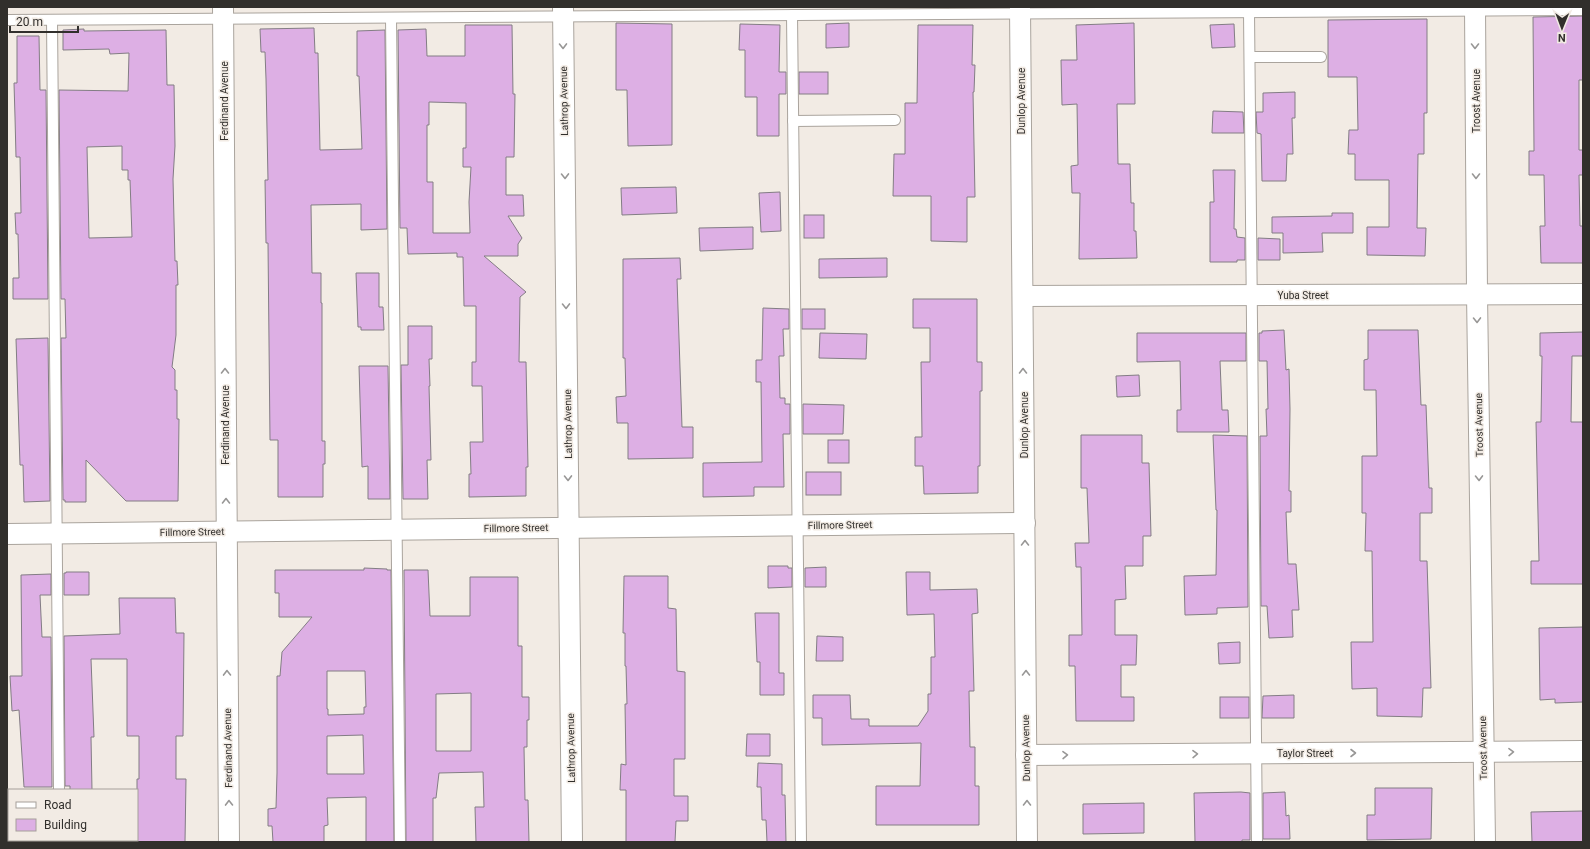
<svg xmlns="http://www.w3.org/2000/svg" width="1590" height="849" viewBox="0 0 1590 849" font-family="Roboto,sans-serif">
	<style>
		.building { fill: #ddafe4; stroke: #837d84; fill-rule: evenodd }
		.lines { fill: none; stroke-linecap: round; stroke-linejoin: round }
		.lane-casing { stroke: #aaa49d; stroke-width: 12 }
		.street-casing { stroke: #aaa49d; stroke-width: 22 }
		.lane { stroke: #fff; stroke-width: 10 }
		.street { stroke: #fff; stroke-width: 20 }
		.oneway { stroke: #989796 }
		.labels { text-anchor: middle; dominant-baseline: central; stroke-width: 3; stroke-linejoin: round; paint-order: stroke }
		.street-label { font-size: 10px; fill: #312f2c; stroke: #f2ebe4 }
	</style>
	<rect width="100%" height="100%" fill="#f2ebe4"/>
	<!-- building -->
	<g class="building">
		<path d="M1583,16V80H1579V150H1583V175H1579L1580,226H1583V263H1541L1540,226H1545L1544,175H1529V151H1534L1533,17Z"/>
		<path d="M1427,19V113H1424V154H1418L1417,228H1426L1425,256L1367,255V227H1389V180H1355V154H1348L1349,130H1358L1357,77H1328V20Z"/>
		<path d="M616,23L672,24V145L628,146L627,90H616Z"/>
		<path d="M849,23V47L826,48V24Z"/>
		<path d="M1134,23L1135,104H1117L1118,164H1130L1131,203H1134V231H1136L1137,258L1079,259L1080,193H1072L1071,166L1078,165L1077,104L1062,105L1061,60H1077L1076,25Z"/>
		<path d="M740,24L780,25L779,72H786V94H779V136H757V97H745V50H739Z"/>
		<path d="M1234,24L1235,47L1212,48L1210,25Z"/>
		<path d="M465,25H512L513,94H515L514,157H506V195H523L524,216H508L522,238L518,244V256H484L526,292L520,297L519,362H526L528,467H526V496L469,497V474H471L470,442H483L482,386H472V362H476V306H464L463,257H457V253L408,254L407,228H400L398,30L426,29L427,56H465ZM429,102L466,103V148H463V167H471L469,202L470,233H433V182H427V125H429Z"/>
		<path d="M918,25H973L972,65H975L974,92H973L975,197H967V242L931,241V196H893L894,154H905V103H917Z"/>
		<path d="M314,28L315,53H318L320,150L362,149L359,76H357V31L385,30L387,229L361,230V204L311,205L312,273H321V303H322V441H325V464H323V497H278V440H270L268,243H266L265,180H268L266,79L265,52H261L260,29Z"/>
		<path d="M84,29V31L166,30L167,85H174L175,146L173,179L175,261H177L178,285H176V335L172,367L175,370V390H177V419H179L178,501H126L86,460V502H65V500H63L61,338H66L65,299H61L59,90L128,91L129,53L110,54L109,49L63,50V30ZM122,146V170H128V180H130L132,237L89,238L87,147Z"/>
		<path d="M17,36H39L40,90H46L48,299H13V278H19L18,234H16L15,213H21L20,157H16L15,117L14,83H17Z"/>
		<rect x="799" y="72" width="29" height="22"/>
		<path d="M1295,92V118H1292L1293,154H1287L1286,181H1262L1261,134L1257,133L1256,112H1263V93Z"/>
		<path d="M1213,111L1243,112L1244,133H1212Z"/>
		<path d="M1213,170H1235L1234,229H1236L1237,237L1245,238V260H1237V262H1210V202H1214Z"/>
		<path d="M676,187L677,213L622,215L621,188Z"/>
		<path d="M780,192L781,231L761,232L759,193Z"/>
		<path d="M1332,213H1353V233H1322L1323,252L1283,253V233H1272V217L1332,216Z"/>
		<rect x="804" y="215" width="20" height="23"/>
		<path d="M753,227V249L700,251L699,228Z"/>
		<path d="M1258,238L1280,239V260H1258Z"/>
		<path d="M680,258L681,279H677L682,427H693V458L628,459V423H617L616,397L626,396L625,358H623V259Z"/>
		<path d="M887,258V277L819,278V259Z"/>
		<path d="M356,273H379V307H383L384,330H361V327H358Z"/>
		<path d="M913,299H977V362H982V391H980V466H978V493L924,494L923,466H915V437H922L921,362H930V328H913Z"/>
		<path d="M763,308L789,309V329H783L784,356H779L780,398H785V404H790V434H783L784,487H754V496L703,497V463L762,462L761,382H756V360H762Z"/>
		<rect x="802" y="309" width="23" height="20"/>
		<path d="M408,326H432V359H429L430,386H429L431,460H427L428,499H403L401,365H408Z"/>
		<path d="M1284,330L1286,370L1289,369L1290,409L1289,491H1291V512H1286L1288,564H1296L1299,610H1292L1293,637L1269,638L1267,606H1261L1260,436H1267L1266,409H1268L1267,361H1259V333H1262V331Z"/>
		<path d="M1368,330H1418L1421,405H1426L1429,488H1432V513H1420V561H1427L1431,688H1423L1422,717L1377,716V688L1352,689L1351,642H1373L1372,551H1365L1366,513H1362V456H1377L1376,390H1364V360L1368,359Z"/>
		<path d="M1583,332V356H1572L1571,422H1583V584H1531V561H1539L1536,422H1541L1542,356H1540V333Z"/>
		<path d="M820,333L867,334L866,359L819,358Z"/>
		<path d="M1137,333H1246V361H1220L1222,410H1228L1229,432H1177V410H1181L1180,361L1137,362Z"/>
		<path d="M48,338L50,501L24,502L23,465H20L16,339Z"/>
		<path d="M359,366H388L390,499H368V466L362,467Z"/>
		<path d="M1139,375L1140,396L1117,397L1116,376Z"/>
		<path d="M803,404L844,405L843,434H803Z"/>
		<path d="M1081,435H1142V463H1149L1151,536H1143V566H1125L1126,599L1115,600V635H1137L1136,665H1121V697H1134V721H1076L1075,666H1069V635H1082L1081,567H1076L1075,543H1089L1087,488H1081Z"/>
		<path d="M1213,435L1247,436L1248,607L1217,608V614L1185,615L1184,576L1216,575L1217,510H1216Z"/>
		<rect x="828" y="440" width="21" height="23"/>
		<rect x="806" y="472" width="35" height="23"/>
		<path d="M768,566H788V568H792V587L768,588Z"/>
		<path d="M826,567V587H805V568Z"/>
		<path d="M364,568L387,569V570H391L394,842H366V797L327,798L328,825L324,826V842H273L272,826H268V809L276,808L277,773V676H280L282,652L312,617H279V593H275V570H364ZM327,671H365L366,707H364V714L328,715V709H327ZM363,735L364,774H327V736Z"/>
		<path d="M404,570H428L430,616H470V577H518V646H522V697H529V720H527V747H524L525,800H528L529,842H476L475,807H484L483,772L439,773L436,798H433V842H406ZM471,693V751H436V694Z"/>
		<path d="M66,572H89V595H64V573H66Z"/>
		<path d="M906,572H930V590L977,589L978,613L972,614L974,691H969L970,747H975V786H979V825H876V786H920L921,743L822,745V718H813V695H850L851,719H869V726H918L928,711V694H931V657H935L934,614L907,615Z"/>
		<path d="M51,574V595H40L42,637H51L52,787H24L19,710L12,711L10,676H22L21,575Z"/>
		<path d="M624,576H668V608L676,609L677,671L685,672V759H674V796H688V821H676L675,842H626V790H620L621,764L626,765L625,704H627L626,666H625V633H623Z"/>
		<path d="M119,598H175L176,633H184L183,736H176V779H186L185,842H137V779H139V736H127V659H91L94,737H91L92,790H70V786H65L64,636L120,634Z"/>
		<path d="M755,613H779V673H784V695H760V662H757Z"/>
		<path d="M1583,627V702L1555,703V699L1540,700L1539,628Z"/>
		<path d="M817,636L843,637V661H816Z"/>
		<path d="M1240,642V663L1219,664L1218,643Z"/>
		<path d="M1294,695V718H1262L1263,696Z"/>
		<rect x="1220" y="697" width="29" height="21"/>
		<path d="M747,734H770V756H746Z"/>
		<path d="M758,763L782,764V795H785L786,842H767L766,820H762L761,787H757Z"/>
		<path d="M1375,788H1432L1431,839L1367,840V815H1375Z"/>
		<path d="M1241,792L1250,793V840H1242V842H1195L1194,793Z"/>
		<path d="M1285,792L1286,816L1289,815L1290,839H1263V793Z"/>
		<path d="M1144,803V833L1083,834V804Z"/>
		<path d="M1583,811V842H1532L1531,812Z"/>
	</g>
	<g class="lines">
		<defs>
			<g id="lane">
				<path d="M1249,12L1257,842"/>
				<path d="M792,15L801,842"/>
				<path d="M391,18L400,842"/>
				<path d="M7,20L1583,10"/>
				<path d="M52,20L59,790"/>
				<path d="M1250,57H1321"/>
				<path d="M793,121L895,120"/>
				<path d="M59,840V842"/>
			</g>
			<g id="street">
				<path d="M223,7L229,842"/>
				<path d="M563,7L572,842"/>
				<path d="M1020,7L1027,842"/>
				<path d="M1475,7L1477,294L1485,842"/>
				<path d="M1023,296L1583,294"/>
				<path d="M7,534L1025,523"/>
				<path d="M1026,755L1583,751"/>
			</g>
		</defs>
		<!-- lane casing -->
		<use href="#lane" class="lane-casing"/>
		<!-- street casing -->
		<use href="#street" class="street-casing"/>
		<!-- lane -->
		<use href="#lane" class="lane"/>
		<!-- street -->
		<use href="#street" class="street"/>
	</g>
	<!-- one-way arrows -->
	<defs><path id="oneway-chevron" d="M-2-3.5L2.5 0L-2 3.5" fill="none" stroke-width="1.6" stroke-linecap="round" stroke-linejoin="round"/></defs>
	<g class="oneway">
		<use href="#oneway-chevron" transform="translate(563 46) rotate(89)"/>
		<use href="#oneway-chevron" transform="translate(1475 46) rotate(90)"/>
		<use href="#oneway-chevron" transform="translate(565 176) rotate(89)"/>
		<use href="#oneway-chevron" transform="translate(1476 176) rotate(90)"/>
		<use href="#oneway-chevron" transform="translate(566 306) rotate(89)"/>
		<use href="#oneway-chevron" transform="translate(1477 320) rotate(89)"/>
		<use href="#oneway-chevron" transform="translate(225 371) rotate(-90)"/>
		<use href="#oneway-chevron" transform="translate(1023 371) rotate(-90)"/>
		<use href="#oneway-chevron" transform="translate(568 478) rotate(89)"/>
		<use href="#oneway-chevron" transform="translate(1479 478) rotate(89)"/>
		<use href="#oneway-chevron" transform="translate(226 501) rotate(-90)"/>
		<use href="#oneway-chevron" transform="translate(1025 543) rotate(-90)"/>
		<use href="#oneway-chevron" transform="translate(227 673) rotate(-91)"/>
		<use href="#oneway-chevron" transform="translate(1026 673) rotate(-90)"/>
		<use href="#oneway-chevron" transform="translate(1511 752) rotate(-1)"/>
		<use href="#oneway-chevron" transform="translate(1353 753)"/>
		<use href="#oneway-chevron" transform="translate(1195 754) rotate(-1)"/>
		<use href="#oneway-chevron" transform="translate(1065 755) rotate(-1)"/>
		<use href="#oneway-chevron" transform="translate(229 803) rotate(-91)"/>
		<use href="#oneway-chevron" transform="translate(1027 803) rotate(-90)"/>
	</g>
	<g class="labels">
		<!-- street labels -->
		<g class="street-label">
			<text transform="translate(224 101) rotate(-90)">Ferdinand Avenue</text>
			<text transform="translate(564 101) rotate(-91)">Lathrop Avenue</text>
			<text transform="translate(1021 101) rotate(-90)">Dunlop Avenue</text>
			<text transform="translate(1476 101) rotate(-90)">Troost Avenue</text>
			<text x="1303" y="295">Yuba Street</text>
			<text transform="translate(568 424) rotate(-91)">Lathrop Avenue</text>
			<text transform="translate(225 425) rotate(-90)">Ferdinand Avenue</text>
			<text transform="translate(1024 425) rotate(-90)">Dunlop Avenue</text>
			<text transform="translate(1479 425) rotate(-91)">Troost Avenue</text>
			<text transform="translate(840 525) rotate(-1)">Fillmore Street</text>
			<text transform="translate(516 528) rotate(-1)">Fillmore Street</text>
			<text transform="translate(192 532) rotate(-1)">Fillmore Street</text>
			<text transform="translate(228 748) rotate(-91)">Ferdinand Avenue</text>
			<text transform="translate(571 748) rotate(-91)">Lathrop Avenue</text>
			<text transform="translate(1026 748) rotate(-91)">Dunlop Avenue</text>
			<text transform="translate(1483 748) rotate(-91)">Troost Avenue</text>
			<text x="1305" y="753">Taylor Street</text>
		</g>
	</g>
	<!-- border -->
	<rect width="1590" height="849" fill="none" stroke="#312f2c" stroke-width="16"/>
	<!-- legend -->
	<rect x="8" y="789" width="130" height="52" fill="#f2ebe4" stroke="#a5a09a"/>
	<rect x="16" y="802" width="20" height="6" fill="#ffffff" stroke="#a5a09a"/>
	<text x="44" y="809" font-size="12" fill="#312f2c">Road</text>
	<rect x="16" y="819" width="20" height="12" fill="#ddafe4" stroke="#a5a09a"/>
	<text x="44" y="829" font-size="12" fill="#312f2c">Building</text>
	<!-- north arrow -->
	<g transform="translate(1562 28) rotate(181)" stroke="#f2ebe4" stroke-width="3" paint-order="stroke">
	<path d="M0-3L7 15L0 10L-7 15Z" fill="#312f2c"/>
	<text y="-6" font-size="11" font-weight="bold" text-anchor="middle" fill="#312f2c">N</text>
	</g>
	<!-- scale -->
	<path d="M10 26v6h68v-6" fill="none" stroke="#312f2c" stroke-width="2"/>
	<text x="16" y="26" font-size="12" fill="#312f2c" stroke="#f2ebe4" stroke-width="3" paint-order="stroke">20 m</text>
</svg>
